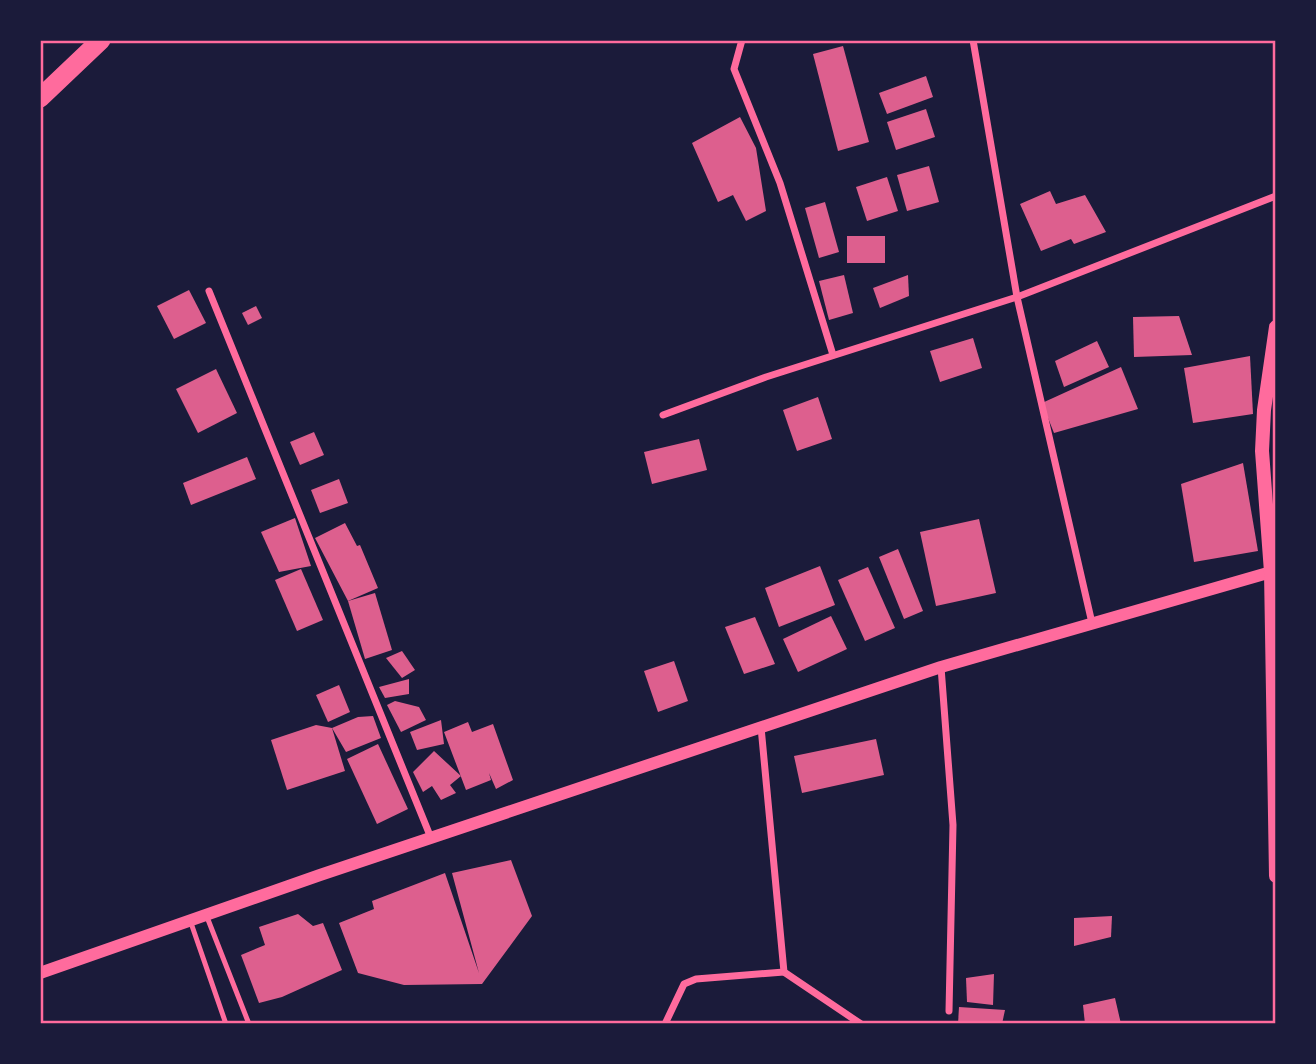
<svg xmlns="http://www.w3.org/2000/svg" width="1316" height="1064" viewBox="0 0 1316 1064" font-family="Cabin,sans-serif">
	<style>
		.building { fill: #dd5f8e }
		.lines { fill: none; stroke-linecap: round; stroke-linejoin: round }
		.service { stroke: #ff6b9d; stroke-width: 5 }
		.minor { stroke: #ff6b9d; stroke-width: 7 }
		.tertiary { stroke: #ff6b9d; stroke-width: 12 }
		.secondary { stroke: #ff6b9d; stroke-width: 14 }
		.motorway { stroke: #ff6b9d; stroke-width: 19 }
		.neatline { fill: none; stroke: #ff6b9d; stroke-width: 2.5 }
	</style>
	<rect width="100%" height="100%" fill="#1b1b3a"/>
	<!-- building -->
	<g class="building">
		<path d="M843,46L869,142L838,151L813,54Z"/>
		<path d="M926,76L933,97L887,114L879,93Z"/>
		<path d="M926,109L935,137L896,150L887,122Z"/>
		<path d="M740,117L756,148L766,211L746,221L733,195L718,202L692,143Z"/>
		<path d="M929,166L939,202L907,211L897,175Z"/>
		<path d="M887,177L898,211L867,221L856,187Z"/>
		<path d="M1050,191L1056,204L1085,195L1106,232L1074,244L1071,239L1041,251L1020,204Z"/>
		<path d="M825,202L839,252L819,258L805,208Z"/>
		<rect x="847" y="236" width="38" height="27"/>
		<path d="M844,275L853,313L829,320L819,281Z"/>
		<path d="M908,275L909,296L880,308L873,288Z"/>
		<path d="M189,290L206,323L174,339L157,306Z"/>
		<path d="M256,306L262,318L248,325L242,313Z"/>
		<path d="M1179,316L1192,355L1134,357L1133,317Z"/>
		<path d="M973,338L982,368L940,382L930,351Z"/>
		<path d="M1097,341L1109,367L1064,387L1055,361Z"/>
		<path d="M1250,356L1253,414L1193,423L1184,368Z"/>
		<path d="M1121,367L1138,409L1054,433L1042,403Z"/>
		<path d="M216,369L237,413L198,433L176,389Z"/>
		<path d="M818,397L832,439L797,451L783,410Z"/>
		<path d="M314,432L324,455L300,465L290,442Z"/>
		<path d="M699,439L707,470L652,484L644,452Z"/>
		<path d="M247,457L256,479L191,505L183,483Z"/>
		<path d="M1243,463L1258,551L1194,562L1181,484Z"/>
		<path d="M339,479L348,503L320,513L311,490Z"/>
		<path d="M295,518L311,566L279,572L261,532Z"/>
		<path d="M979,519L996,593L936,606L920,532Z"/>
		<path d="M345,523L357,546L360,545L378,588L348,601L315,538Z"/>
		<path d="M898,549L923,611L904,619L879,557Z"/>
		<path d="M820,566L835,605L779,627L765,588Z"/>
		<path d="M868,567L895,628L865,641L838,580Z"/>
		<path d="M301,569L323,620L297,631L275,580Z"/>
		<path d="M375,593L392,650L365,659L348,601Z"/>
		<path d="M831,616L847,649L798,672L783,639Z"/>
		<path d="M755,617L775,664L744,674L725,627Z"/>
		<path d="M402,651L415,670L402,678L386,658Z"/>
		<path d="M674,661L688,701L658,712L644,671Z"/>
		<path d="M409,679V694L385,698L379,687Z"/>
		<path d="M339,685L350,712L328,722L316,695Z"/>
		<path d="M395,701L419,707L426,720L401,732L387,705Z"/>
		<path d="M373,716L381,738L346,752L332,728L358,717Z"/>
		<path d="M441,720L444,744L417,750L410,732Z"/>
		<path d="M468,722L472,732L493,724L513,780L496,789L489,773L491,780L466,790L444,732Z"/>
		<path d="M316,725L332,728L345,771L287,790L271,740Z"/>
		<path d="M876,739L884,775L802,793L794,756Z"/>
		<path d="M378,744L408,809L377,824L347,759Z"/>
		<path d="M434,751L461,776L450,785L456,793L441,800L432,786L423,792L413,772Z"/>
		<path d="M511,860L532,916L482,984L404,985L358,973L339,923L374,909L372,901L445,873L479,973L452,873Z"/>
		<path d="M298,914L313,926L323,923L342,970L282,997L259,1003L241,955L265,945L259,927Z"/>
		<path d="M1112,916L1111,937L1074,946V918Z"/>
		<path d="M994,974L993,1005L967,1002L966,978Z"/>
		<path d="M1115,998L1121,1024H1085L1083,1005Z"/>
		<path d="M959,1007L1005,1010L1002,1024H958Z"/>
	</g>
	<g class="lines">
		<!-- service -->
		<g class="service">
			<path d="M207,917L249,1024"/>
			<path d="M191,923L226,1024"/>
		</g>
		<!-- minor -->
		<g class="minor">
			<path d="M742,40L734,69L780,183L833,355"/>
			<path d="M973,40L1017,297L1092,623"/>
			<path d="M209,291L431,838"/>
			<path d="M663,415L766,377L1017,297L1276,196"/>
			<path d="M941,667L953,825L949,1011"/>
			<path d="M761,727L784,972L861,1024"/>
			<path d="M665,1024L684,984L696,979L784,972"/>
		</g>
		<!-- tertiary -->
		<path class="tertiary" d="M40,973L320,875L941,667L1271,572"/>
		<!-- secondary -->
		<path class="secondary" d="M1276,327L1264,410L1262,451L1271,572L1276,876"/>
		<!-- motorway -->
		<path class="motorway" d="M40,98L101,40"/>
	</g>
	<!-- border -->
	<rect width="1316" height="1064" fill="none" stroke="#1b1b3a" stroke-width="84"/>
	<rect x="42" y="42" width="1232" height="980" class="neatline"/>
</svg>
